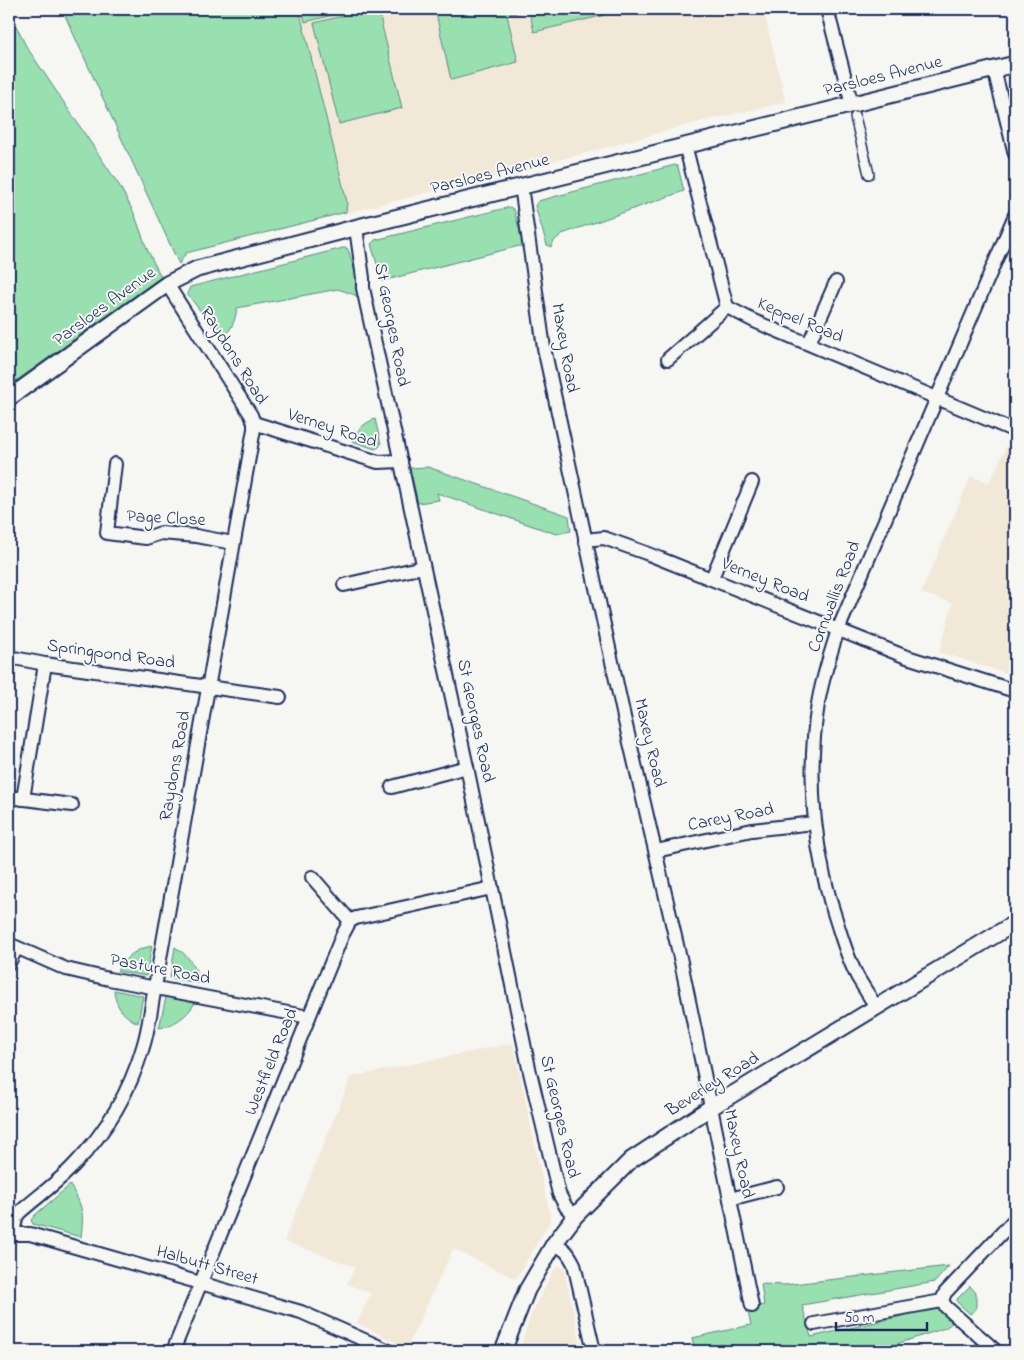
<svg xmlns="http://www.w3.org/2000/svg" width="1024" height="1360" viewBox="0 0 1024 1360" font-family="'Indie Flower',sans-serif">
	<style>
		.built { fill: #f2e8d8 }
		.green { fill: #98e0af; stroke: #5a8886 }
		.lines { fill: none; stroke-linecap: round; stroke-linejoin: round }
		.pedestrian-casing { stroke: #1b2f5e; stroke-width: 12 }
		.minor-casing { stroke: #1b2f5e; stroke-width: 16 }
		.tertiary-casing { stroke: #1b2f5e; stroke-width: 19 }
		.pedestrian { stroke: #f6f6f2; stroke-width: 9 }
		.minor { stroke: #f6f6f2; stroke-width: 12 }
		.tertiary { stroke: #f6f6f2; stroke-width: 15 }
		.labels { text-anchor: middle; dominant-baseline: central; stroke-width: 4; stroke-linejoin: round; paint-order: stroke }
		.street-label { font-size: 18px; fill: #1b2f5e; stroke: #f6f6f2 }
	</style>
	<rect width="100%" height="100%" fill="#f6f6f2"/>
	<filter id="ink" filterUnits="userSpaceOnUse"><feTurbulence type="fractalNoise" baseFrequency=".02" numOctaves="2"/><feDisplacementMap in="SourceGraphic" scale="10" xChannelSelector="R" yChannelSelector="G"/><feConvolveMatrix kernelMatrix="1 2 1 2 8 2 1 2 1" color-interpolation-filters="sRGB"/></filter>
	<g filter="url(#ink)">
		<!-- built -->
		<g class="built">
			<path d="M62,9H763L786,102L691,124L586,153L186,253L179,264Z"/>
			<path d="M1015,81V118L1007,87L1008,83Z"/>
			<path d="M1008,443L1015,446V676L939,652L953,603L921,593L971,476L989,483Z"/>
			<path d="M513,1043L551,1220L516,1279L453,1249L407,1348L357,1323L371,1293L347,1284L355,1267L284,1241L351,1077Z"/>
			<path d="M560,1266L564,1269L582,1351H519L532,1313L555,1268Z"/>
		</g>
		<!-- green -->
		<g class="green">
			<path d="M62,9H299L347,202L346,212L186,253L179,264Z"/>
			<path d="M302,9H357L305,22Z"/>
			<path d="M371,9H378L402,108L339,124L314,23Z"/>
			<path d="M435,9H614L604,11L605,15L534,32L529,10L507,15L518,62L451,80Z"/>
			<path d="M9,11L26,46L119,185L134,213L147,249L161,277L9,386Z"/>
			<path d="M675,165L678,167L684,191L562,234L554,241L551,247L547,245L535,206L538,201Z"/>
			<path d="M510,207L514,210L524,247L519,246L382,281L371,244L375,240Z"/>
			<path d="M343,248H347L349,252L363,298L359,300L355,295L338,289L237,308C235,321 232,330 222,338L187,294L190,287Z"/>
			<path d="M375,419L381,444L379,447L375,449L352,441C357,430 364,423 375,419Z"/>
			<path d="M428,467L569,516L571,531L556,534L437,493L439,500L418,503L410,468Z"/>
			<path d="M152,946L146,976L117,971C125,957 136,949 152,946Z"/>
			<path d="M175,947C189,956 197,967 199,983L170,978Z"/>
			<path d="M114,990L143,996L138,1023C123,1016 115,1006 114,990Z"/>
			<path d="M166,997L195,1003C186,1017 175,1025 159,1028Z"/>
			<path d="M70,1185C83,1207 84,1212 81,1237L33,1224L31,1220L35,1215Z"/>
			<path d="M949,1266L935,1282L802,1305L811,1337L937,1308L952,1323L945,1328L876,1351H760L759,1348L745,1351H695L692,1338L751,1325L747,1308L764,1305L761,1284L784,1285Z"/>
			<path d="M970,1286L976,1293V1309L970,1314L957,1302V1299Z"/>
		</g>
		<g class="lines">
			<defs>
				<path id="pedestrian" d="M855,117L869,174"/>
				<g id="minor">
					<path d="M827,9L852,105"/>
					<path d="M994,69L1015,154"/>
					<path d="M685,145L727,307L754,321L1015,431"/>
					<path d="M521,186L544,348L624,717L681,962L752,1306"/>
					<path d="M356,228L363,278V288L467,767L529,1068L559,1194L566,1207L575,1216"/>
					<path d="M809,343L836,282"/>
					<path d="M668,359L727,307"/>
					<path d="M254,423L378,462L401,461"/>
					<path d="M115,464L107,533L146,538L161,533L196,536L233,543"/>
					<path d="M585,540L604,538L646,553L904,656L1015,691"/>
					<path d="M712,578L752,482"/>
					<path d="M344,585L423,567"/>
					<path d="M9,657L45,664L280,697"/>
					<path d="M392,787L467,767"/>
					<path d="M9,797L72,805"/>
					<path d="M23,799L45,664"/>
					<path d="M656,851L752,830L814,823"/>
					<path d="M312,877L350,921"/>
					<path d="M9,944L66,969L109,979L309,1017"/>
					<path d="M9,963L16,949"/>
					<path d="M876,1007C870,997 864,988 858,978C850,963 844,945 839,929C814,857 806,779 818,704C822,679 830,655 838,630L1015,215"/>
					<path d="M730,1199L777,1187"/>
					<path d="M9,1234H30L301,1312L389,1351"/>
					<path d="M13,1234L16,1218L19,1213C37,1197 57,1183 74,1165C106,1132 130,1091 143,1047C149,1028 151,1007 155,987L254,429V423L251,415L167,284"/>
					<path d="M554,1244C565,1248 569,1254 574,1264L594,1351"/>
					<path d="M942,1301L945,1293L1015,1219"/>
					<path d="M942,1301L946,1307L996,1351"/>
					<path d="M814,1324L942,1301"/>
					<path d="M173,1351L342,936L350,921L356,918L492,888"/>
				</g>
				<g id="tertiary">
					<path d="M9,398L167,284L197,269L358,227L1015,64"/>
					<path d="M503,1351L527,1290L554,1244L575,1216L631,1160L710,1108L1015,923"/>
				</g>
			</defs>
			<!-- pedestrian casing -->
			<use href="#pedestrian" class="pedestrian-casing"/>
			<!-- minor casing -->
			<use href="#minor" class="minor-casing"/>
			<!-- tertiary casing -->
			<use href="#tertiary" class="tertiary-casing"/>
			<!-- pedestrian -->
			<use href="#pedestrian" class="pedestrian"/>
			<!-- minor -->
			<use href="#minor" class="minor"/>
			<!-- tertiary -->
			<use href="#tertiary" class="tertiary"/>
		</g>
	</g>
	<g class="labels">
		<!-- street labels -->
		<g class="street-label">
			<text transform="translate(883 77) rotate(-14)">Parsloes Avenue</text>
			<text transform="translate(490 175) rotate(-14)">Parsloes Avenue</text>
			<text transform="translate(105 307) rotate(-36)">Parsloes Avenue</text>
			<text transform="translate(800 321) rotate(23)">Keppel Road</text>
			<text transform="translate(391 325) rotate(79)">St Georges Road</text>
			<text transform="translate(564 348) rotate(80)">Maxey Road</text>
			<text transform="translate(233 356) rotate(58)">Raydons Road</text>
			<text transform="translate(332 429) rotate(18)">Verney Road</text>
			<text transform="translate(166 519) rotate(3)">Page Close</text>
			<text transform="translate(765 581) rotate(22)">Verney Road</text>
			<text transform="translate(835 597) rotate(-69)">Cornwallis Road</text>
			<text transform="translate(111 655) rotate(8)">Springpond Road</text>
			<text transform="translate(475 721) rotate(78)">St Georges Road</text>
			<text transform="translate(649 743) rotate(77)">Maxey Road</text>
			<text transform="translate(176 766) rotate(-80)">Raydons Road</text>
			<text transform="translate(731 818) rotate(-11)">Carey Road</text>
			<text transform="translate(160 970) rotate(11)">Pasture Road</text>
			<text transform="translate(272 1062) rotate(-68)">Westfield Road</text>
			<text transform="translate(713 1085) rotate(-32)">Beverley Road</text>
			<text transform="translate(559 1117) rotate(77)">St Georges Road</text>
			<text transform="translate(738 1154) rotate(78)">Maxey Road</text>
			<text transform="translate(207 1266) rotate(16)">Halbutt Street</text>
		</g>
	</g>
	<!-- margin -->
	<rect width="1024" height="1360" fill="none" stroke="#f6f6f2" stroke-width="30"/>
	<rect x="15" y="15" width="994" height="1330" fill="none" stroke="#1b2f5e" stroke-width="2" filter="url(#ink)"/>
	<!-- scale -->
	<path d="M836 1322v8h91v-8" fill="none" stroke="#1b2f5e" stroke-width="2.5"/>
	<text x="844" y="1322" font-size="15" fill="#1b2f5e" stroke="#f6f6f2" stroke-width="4" paint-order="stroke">50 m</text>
</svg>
